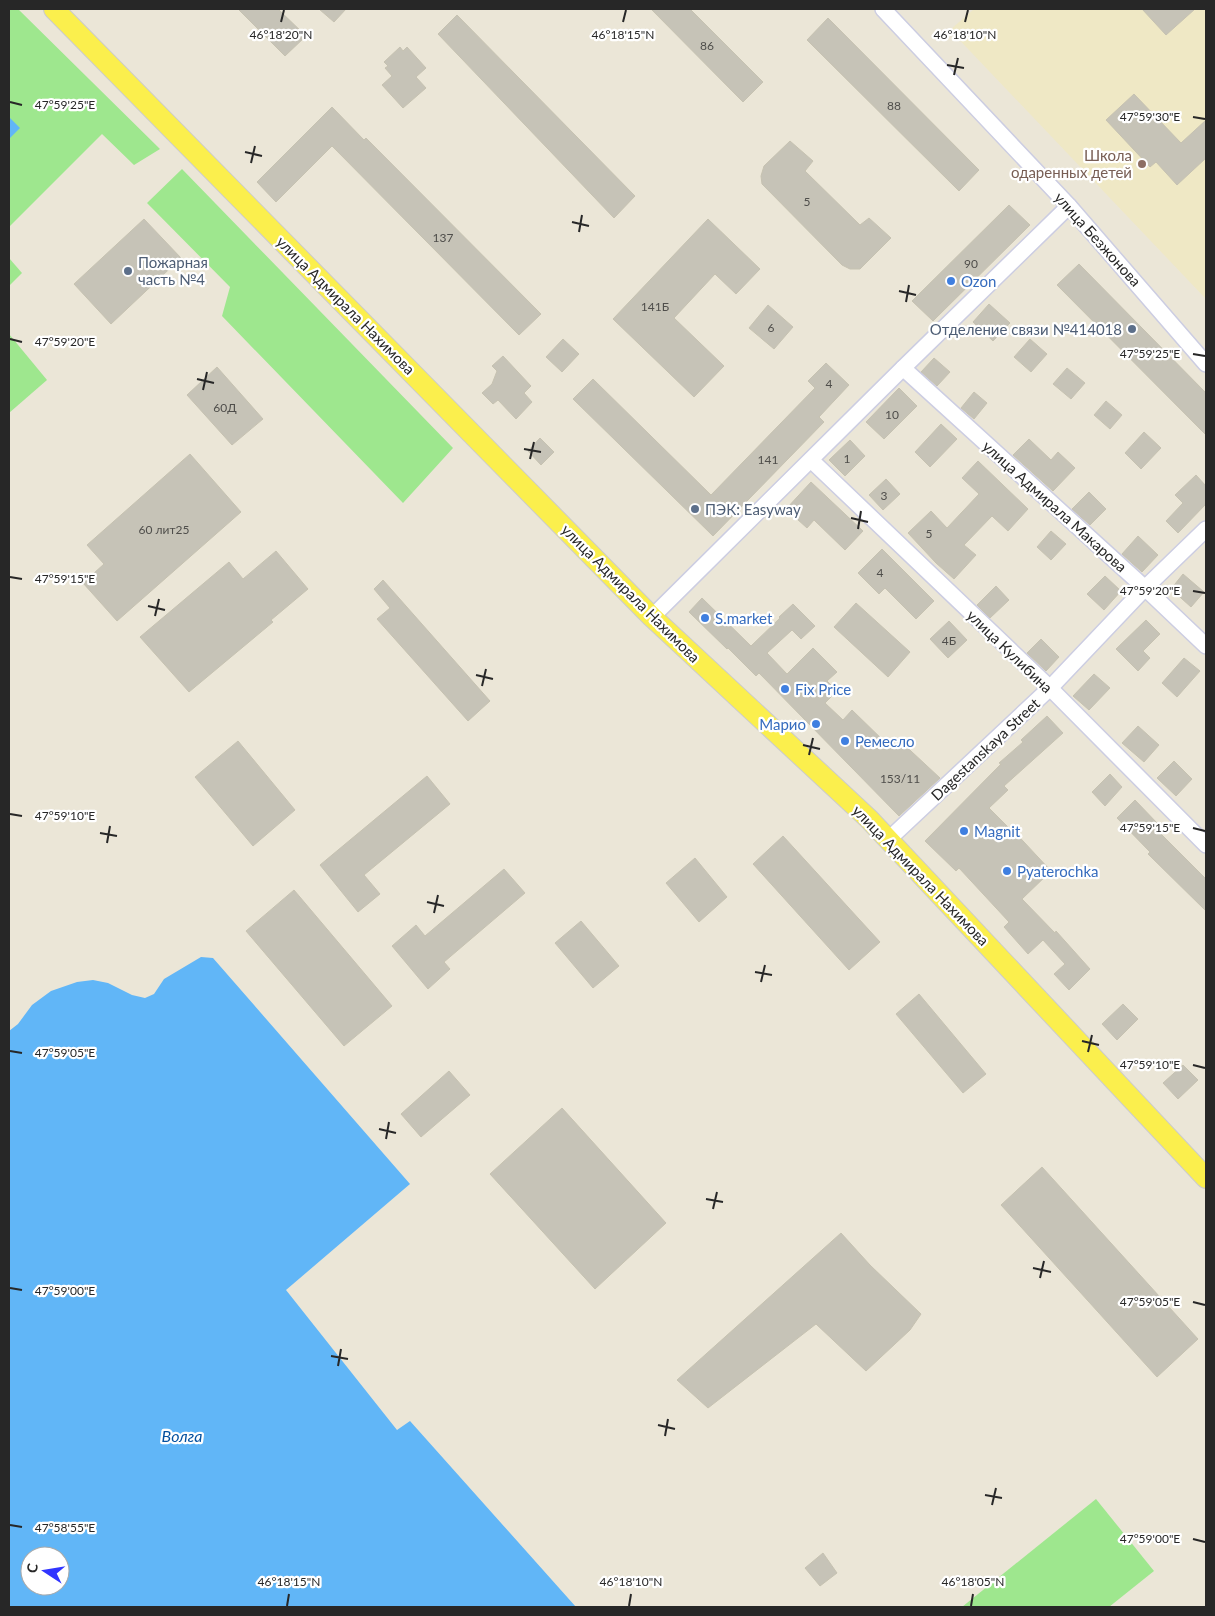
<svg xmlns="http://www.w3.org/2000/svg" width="1215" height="1616" viewBox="0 0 1215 1616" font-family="Lato,sans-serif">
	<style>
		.education { fill: #efe8c5 }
		.green { fill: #9ee78e }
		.water { fill: #61b6f7; fill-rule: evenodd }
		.building { fill: #c6c3b7; stroke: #c6c2b1 }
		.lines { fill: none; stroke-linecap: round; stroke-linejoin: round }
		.minor-casing { stroke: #cccde2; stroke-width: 18 }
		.major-casing { stroke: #cbcbcb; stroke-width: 22 }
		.minor { stroke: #fff; stroke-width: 15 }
		.major { stroke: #fbef4d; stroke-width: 20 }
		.ticks { fill: none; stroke: #272727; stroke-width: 2 }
		.education-dot { fill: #8d6e63; stroke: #fff; stroke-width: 2 }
		.service-dot { fill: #5c6f8a; stroke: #fff; stroke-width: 2 }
		.shop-dot { fill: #3f7fe0; stroke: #fff; stroke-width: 2 }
		.labels { text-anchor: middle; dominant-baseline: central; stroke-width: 4.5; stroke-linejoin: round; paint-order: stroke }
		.number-label { font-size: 12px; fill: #4f4e4b }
		.education-label { font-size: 15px; fill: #785e54; stroke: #fff; text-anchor: end }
		.street-label { font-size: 15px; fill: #272727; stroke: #fff }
		.service-label { font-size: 15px; fill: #4e5e75; stroke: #fff; text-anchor: start }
		.shop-label { font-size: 15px; fill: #366cbe; stroke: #fff; text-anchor: start }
		.water-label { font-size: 16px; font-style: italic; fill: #03509f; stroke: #fff }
		.ticks-label { font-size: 12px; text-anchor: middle; fill: #272727; stroke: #fff; stroke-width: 4.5; stroke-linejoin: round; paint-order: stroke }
	</style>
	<rect width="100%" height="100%" fill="#ebe6d7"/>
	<!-- education -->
	<path class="education" d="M974,9H1206V299L950,30Z"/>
	<!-- green -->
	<g class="green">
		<path d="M9,9H18L160,149L134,165L102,134L9,227Z"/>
		<path d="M182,169L453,448L403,503L222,316L230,287L147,203Z"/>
		<path d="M9,258L22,273L9,286Z"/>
		<path d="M9,334L47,380L9,413Z"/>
		<path d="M1096,1499L1154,1571L1109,1607H962Z"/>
	</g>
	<!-- water -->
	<g class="water">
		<path d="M9,117L20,128L9,139Z"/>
		<path d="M201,957L213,958L410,1184L286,1290L397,1430L410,1421L576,1607H9V1031L18,1024L32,1005L51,991L77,982L93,980L108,983L132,995L145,998L154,994L164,979ZM30,1556H60V1586H30Z"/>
	</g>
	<!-- building -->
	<g class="building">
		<path d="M238,9H278L306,36L285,56Z"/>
		<path d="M319,9H346L334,22Z"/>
		<path d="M651,9H690L763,82L743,102Z"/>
		<path d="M1142,9H1195L1166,35Z"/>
		<path d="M457,15L635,196L614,218L438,34Z"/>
		<path d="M828,18L979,170L959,191L807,40Z"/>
		<path d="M400,47L403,51L407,47L426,68L416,77L426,88L403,108L382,85L392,76L385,68L388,66L384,62Z"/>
		<path d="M1134,94L1181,143L1206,120V158L1177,185L1156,162L1150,167L1106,120Z"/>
		<path d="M332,107L364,140L366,138L541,314L519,335L332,146L276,202L257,182Z"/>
		<path d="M790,141L813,161L805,171L860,225L869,218L891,238L860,269H850L842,265L762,184L761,176L764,166Z"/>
		<path d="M1009,205L1030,225L933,321L912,301Z"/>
		<path d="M144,219L181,258L111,324L74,284Z"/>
		<path d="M708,219L760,269L736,294L715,274L674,318L724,366L694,397L613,319Z"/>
		<path d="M1079,264L1206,393V435L1057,285Z"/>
		<path d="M989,304L1010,323L993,341L973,322Z"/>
		<path d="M768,305L793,327L774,349L749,328Z"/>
		<path d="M563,339L579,354L562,372L546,357Z"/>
		<path d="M1030,339L1047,354L1031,372L1014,357Z"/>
		<path d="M503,356L531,386L524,393L532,402L516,419L498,400L493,404L482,393L492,384L497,371L492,366Z"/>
		<path d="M934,358L950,372L937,386L921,372Z"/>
		<path d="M826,363L849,385L819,417L824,422L713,536L573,399L593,379L711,495L815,388L808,381Z"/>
		<path d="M217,367L263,419L232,445L187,395Z"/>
		<path d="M1067,368L1085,383L1071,399L1053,384Z"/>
		<path d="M899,388L917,406L884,439L866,422Z"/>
		<path d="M974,392L987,403L974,419L961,408Z"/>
		<path d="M1106,401L1122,415L1110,429L1094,415Z"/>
		<path d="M941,424L957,439L930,467L915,452Z"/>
		<path d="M1144,432L1161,448L1141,469L1125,453Z"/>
		<path d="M540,438L554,452L541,465L528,451Z"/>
		<path d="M1029,439L1051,460L1058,452L1075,468L1053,491L1013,455Z"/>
		<path d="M850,440L865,456L845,476L829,460Z"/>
		<path d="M190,454L241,512L117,621L83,583L104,564L87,545Z"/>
		<path d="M978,461L1028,509L1008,531L992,516L964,545L976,555L954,579L936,563L908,533L931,511L947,528L979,494L962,478Z"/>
		<path d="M1196,475L1206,486V504L1178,533L1166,521L1183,503L1175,495Z"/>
		<path d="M886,479L900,494L883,510L869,495Z"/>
		<path d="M811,482L863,531L845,550L814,520L807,528L786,509Z"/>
		<path d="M1089,492L1106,509L1090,525L1072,509Z"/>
		<path d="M1051,531L1066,544L1051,560L1037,547Z"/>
		<path d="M1138,536L1158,555L1142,572L1122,554Z"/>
		<path d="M882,549L934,601L916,619L885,588L879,594L858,573Z"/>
		<path d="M276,551L308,589L271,620L273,622L189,692L140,637L229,562L243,579Z"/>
		<path d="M1183,574L1204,592L1191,607L1171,589Z"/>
		<path d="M1105,576L1121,591L1104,610L1087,594Z"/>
		<path d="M383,580L490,701L468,721L377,619L390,608L374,589Z"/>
		<path d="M996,586L1009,600L990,618L977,605Z"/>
		<path d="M702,598L751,646L780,618L779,617L793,604L815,626L801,639L792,630L767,653L787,674L813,648L837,672L827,681L837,691L825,703L843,720L852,710L889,746L897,738L940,778L899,816L759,673L756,676L728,648L727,649L689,612Z"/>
		<path d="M856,603L910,652L888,677L834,627Z"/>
		<path d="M1146,620L1160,634L1143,651L1150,658L1138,671L1116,649Z"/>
		<path d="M949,621L967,640L948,658L930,639Z"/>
		<path d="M1041,639L1059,657L1046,671L1027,653Z"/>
		<path d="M1184,658L1200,671L1177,697L1162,683Z"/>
		<path d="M1094,674L1110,688L1089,710L1073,696Z"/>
		<path d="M1047,716L1063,733L1004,786L1008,790L989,808L1009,828L1010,827L1051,871L1022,899L1055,933L1056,931L1090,969L1069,990L1054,974L1065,964L1043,940L1028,954L1004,927L1009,922L959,868L956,871L925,841L1001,764L999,763L1023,742L1021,740Z"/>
		<path d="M1138,726L1159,745L1144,762L1122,743Z"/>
		<path d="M238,741L295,810L253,846L195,777Z"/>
		<path d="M1174,761L1192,779L1176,796L1157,778Z"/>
		<path d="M1110,774L1122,787L1105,806L1092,792Z"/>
		<path d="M427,776L450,804L364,875L380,894L358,912L320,865Z"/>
		<path d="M1135,800L1158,824L1155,828L1206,879V911L1148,854L1150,852L1117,818Z"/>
		<path d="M783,836L880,942L849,970L753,864Z"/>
		<path d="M695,858L727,897L699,922L666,883Z"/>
		<path d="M504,869L525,893L444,962L450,969L428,989L392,946L416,925L425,936Z"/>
		<path d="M294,890L392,1006L344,1046L246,931Z"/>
		<path d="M581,921L619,966L593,988L555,943Z"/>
		<path d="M919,994L986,1074L963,1093L896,1014Z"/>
		<path d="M1123,1004L1138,1019L1117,1040L1102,1024Z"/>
		<path d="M1183,1065L1198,1080L1178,1099L1163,1083Z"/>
		<path d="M449,1071L470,1095L421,1137L401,1114Z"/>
		<path d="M562,1108L666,1223L595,1289L490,1174Z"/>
		<path d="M1042,1167L1198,1339L1157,1377L1001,1205Z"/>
		<path d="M841,1233L870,1265L921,1314L910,1330L866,1371L816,1324L708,1408L677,1380Z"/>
		<path d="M823,1553L837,1573L820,1586L805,1568Z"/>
	</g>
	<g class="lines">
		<defs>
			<g id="minor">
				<path d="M883,9L1069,206L1206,364"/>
				<path d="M903,368L1145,588L1206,646"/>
				<path d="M811,460L1050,688L1206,845"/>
				<path d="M652,617L903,368L1069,206"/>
				<path d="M889,839L1050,688L1145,588L1206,529"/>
			</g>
			<path id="major" d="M54,9L652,617L869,819L1206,1178"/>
		</defs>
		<!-- minor casing -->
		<use href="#minor" class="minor-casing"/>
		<!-- major casing -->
		<use href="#major" class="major-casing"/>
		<!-- minor -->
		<use href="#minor" class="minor"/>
		<!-- major -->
		<use href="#major" class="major"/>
	</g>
	<!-- ticks -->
	<path class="ticks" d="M281,22L284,10M623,22L626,10M965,22L968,10M947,65L964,68M954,75L958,58M10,102L22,105M1193,117L1205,119M245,152L262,156M251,163L255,146M572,222L589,226M579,232L582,215M899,291L916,295M906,302L909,285M10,339L22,342M1193,354L1205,356M197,379L214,383M203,390L207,372M524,449L541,452M530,459L534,442M851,518L868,522M858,529L861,511M10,577L22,579M1193,591L1205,593M148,606L165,610M155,616L159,599M476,675L493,679M482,686L486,669M803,745L820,749M809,755L813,738M10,814L22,816M1193,828L1205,831M100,833L117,836M107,843L110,826M427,902L444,906M434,913L438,895M755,972L772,975M761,982L765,965M1082,1041L1099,1045M10,1051L22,1053M1088,1052L1092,1035M1193,1065L1205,1068M379,1129L396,1133M386,1139L389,1122M706,1199L723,1202M713,1209L717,1192M1033,1268L1051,1272M1040,1278L1044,1261M10,1288L22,1290M1193,1302L1205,1305M331,1356L348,1359M338,1366L341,1349M658,1425L675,1429M665,1436L668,1419M985,1495L1002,1498M992,1505L996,1488M10,1525L22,1527M1193,1539L1205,1542M287,1606L289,1594M629,1606L631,1594M971,1606L973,1594"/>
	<!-- markers -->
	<circle class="education-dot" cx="1142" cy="164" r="5"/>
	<g class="service-dot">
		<circle cx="128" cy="271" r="5"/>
		<circle cx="1132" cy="329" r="5"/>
		<circle cx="695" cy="509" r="5"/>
	</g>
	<g class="shop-dot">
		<circle cx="951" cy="281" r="5"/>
		<circle cx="705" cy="618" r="5"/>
		<circle cx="785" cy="689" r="5"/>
		<circle cx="816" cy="724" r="5"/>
		<circle cx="845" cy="741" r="5"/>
		<circle cx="964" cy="831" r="5"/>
		<circle cx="1007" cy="871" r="5"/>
	</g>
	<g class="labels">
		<!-- number labels -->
		<g class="number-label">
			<text x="707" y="45">86</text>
			<text x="894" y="105">88</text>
			<text x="807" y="201">5</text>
			<text x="443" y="237">137</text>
			<text x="971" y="263">90</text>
			<text x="655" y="306">141Б</text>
			<text x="771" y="327">6</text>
			<text x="829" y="383">4</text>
			<text x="225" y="407">60Д</text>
			<text x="892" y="414">10</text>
			<text x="847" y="458">1</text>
			<text x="768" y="459">141</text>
			<text x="884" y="495">3</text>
			<text x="164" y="529">60 лит25</text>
			<text x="929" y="533">5</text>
			<text x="880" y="572">4</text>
			<text x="949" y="640">4Б</text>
			<text x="900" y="778">153/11</text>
		</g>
		<!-- education labels -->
		<g class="education-label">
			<text x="1132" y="155">Школа<tspan x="1132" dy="17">одаренных детей</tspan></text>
		</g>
		<!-- street labels -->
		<g class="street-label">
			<text transform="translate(1098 239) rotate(48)">улица Безжонова</text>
			<text transform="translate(346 305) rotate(45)">улица Адмирала Нахимова</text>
			<text transform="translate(1055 506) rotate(42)">улица Адмирала Макарова</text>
			<text transform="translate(631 593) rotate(45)">улица Адмирала Нахимова</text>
			<text transform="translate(1010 651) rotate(44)">улица Кулибина</text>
			<text transform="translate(985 749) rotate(-43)">Dagestanskaya Street</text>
			<text transform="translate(921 875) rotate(46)">улица Адмирала Нахимова</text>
		</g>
		<!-- service labels -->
		<g class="service-label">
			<text x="138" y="262">Пожарная<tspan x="138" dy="17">часть №4</tspan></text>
			<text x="1122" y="329" text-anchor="end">Отделение связи №414018</text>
			<text x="705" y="509">ПЭК: Easyway</text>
		</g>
		<!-- shop labels -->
		<g class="shop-label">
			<text x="961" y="281">Ozon</text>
			<text x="715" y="618">S.market</text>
			<text x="795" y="689">Fix Price</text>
			<text x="806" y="724" text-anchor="end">Марио</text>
			<text x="855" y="741">Ремесло</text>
			<text x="974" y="831">Magnit</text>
			<text x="1017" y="871">Pyaterochka</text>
		</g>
		<!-- water labels -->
		<g class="water-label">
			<text x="182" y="1435">Волга</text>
		</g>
	</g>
	<g class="ticks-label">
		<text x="281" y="39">46°18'20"N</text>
		<text x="623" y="39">46°18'15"N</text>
		<text x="965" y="39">46°18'10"N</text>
		<text x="65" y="109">47°59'25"E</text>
		<text x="1150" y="121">47°59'30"E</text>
		<text x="65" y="346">47°59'20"E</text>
		<text x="1150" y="358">47°59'25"E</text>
		<text x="65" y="583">47°59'15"E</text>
		<text x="1150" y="595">47°59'20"E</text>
		<text x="65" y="820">47°59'10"E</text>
		<text x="1150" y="832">47°59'15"E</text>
		<text x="65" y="1057">47°59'05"E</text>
		<text x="1150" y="1069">47°59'10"E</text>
		<text x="65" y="1295">47°59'00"E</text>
		<text x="1150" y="1306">47°59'05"E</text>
		<text x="65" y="1532">47°58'55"E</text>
		<text x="1150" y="1543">47°59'00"E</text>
		<text x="289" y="1586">46°18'15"N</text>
		<text x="631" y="1586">46°18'10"N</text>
		<text x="973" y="1586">46°18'05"N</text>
	</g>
	<!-- border -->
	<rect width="1215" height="1616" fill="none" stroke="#272727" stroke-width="20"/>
	<!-- north arrow -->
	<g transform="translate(45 1571) rotate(282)"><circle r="24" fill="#ffffff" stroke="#a9a9a9"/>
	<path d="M0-4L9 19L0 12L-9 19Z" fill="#3135ff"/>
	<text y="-8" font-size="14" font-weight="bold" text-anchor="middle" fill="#272727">С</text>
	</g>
</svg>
